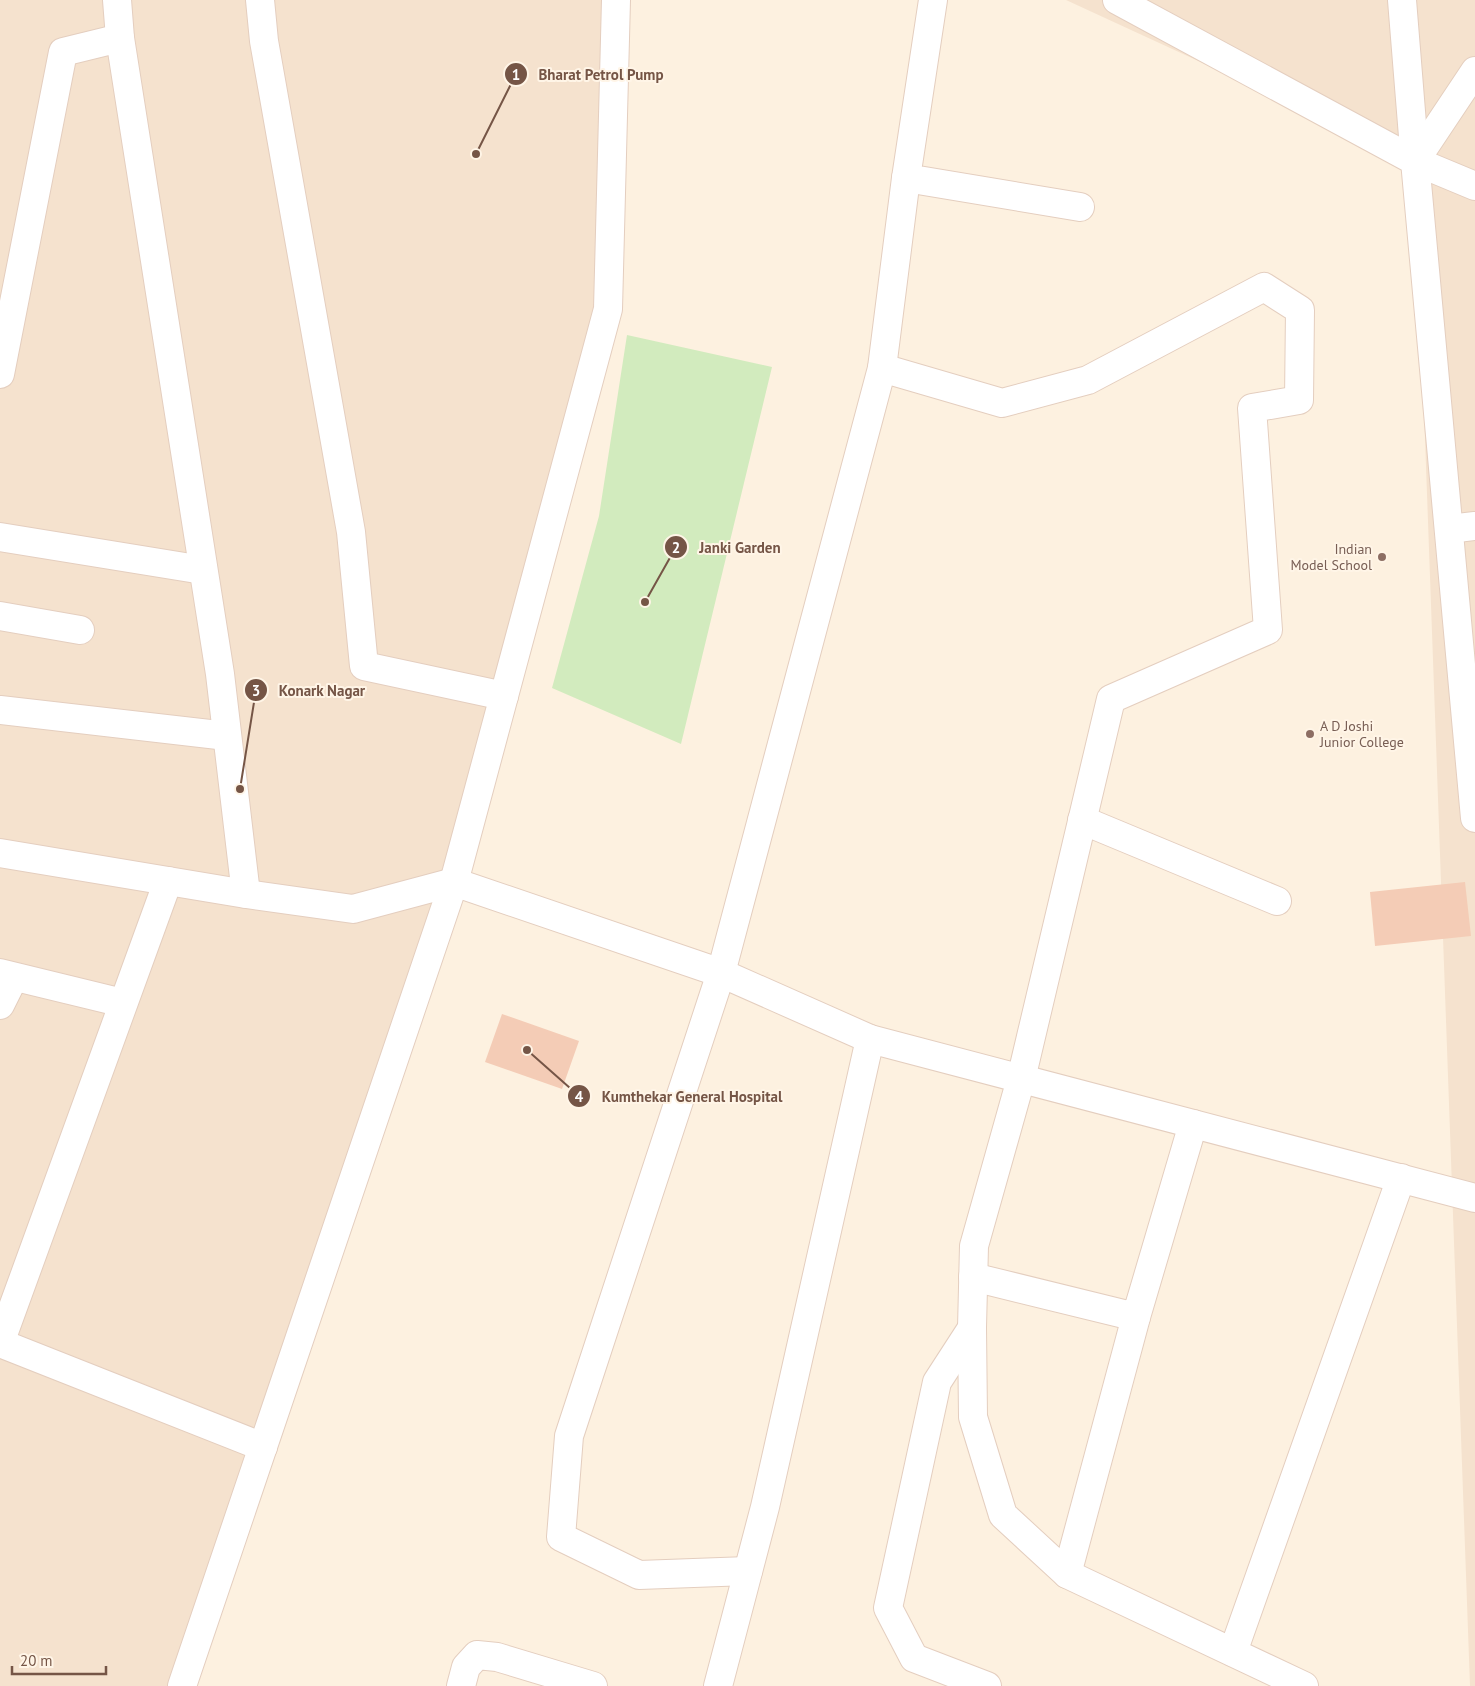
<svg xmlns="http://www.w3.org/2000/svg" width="1475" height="1686" viewBox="0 0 1475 1686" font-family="'PT Sans',sans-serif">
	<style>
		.residential { fill: #f5e2ce }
		.green { fill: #d2ebbe }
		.building { fill: #f4ccb6 }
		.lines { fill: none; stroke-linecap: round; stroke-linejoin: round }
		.minor-casing { stroke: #e4cebf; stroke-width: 30 }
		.minor { stroke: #fff; stroke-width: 28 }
		.education-dot { fill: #8d6e63; stroke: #fff5e7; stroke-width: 2 }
		.labels { text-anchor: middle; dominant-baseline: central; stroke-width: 4; stroke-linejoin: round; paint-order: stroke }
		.education-label { font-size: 14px; fill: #785e54; stroke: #fff5e7; text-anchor: end }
		.leader { fill: none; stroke: #755546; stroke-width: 2 }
		.callout-dot { fill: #755546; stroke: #fff5e7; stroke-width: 2 }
		.mark-label { font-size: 15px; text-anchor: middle; font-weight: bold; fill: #fff }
		.callout-label { font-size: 15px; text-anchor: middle; font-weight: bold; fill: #755546; stroke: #fff5e7; stroke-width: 4; stroke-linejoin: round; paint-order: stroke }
	</style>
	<rect width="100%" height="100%" fill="#fdf1e0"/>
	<!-- residential -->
	<g class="residential">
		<path d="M0,0H616L608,309L454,882L182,1686H0Z"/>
		<path d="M1066,0H1475V1686H1470L1415,161Z"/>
	</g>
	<!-- green -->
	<path class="green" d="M627,335L772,367L681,744L552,688L599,516Z"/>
	<!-- building -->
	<g class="building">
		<path d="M1465,882L1471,936L1375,946L1370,892Z"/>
		<path d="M502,1014L579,1041L562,1089L485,1062Z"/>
	</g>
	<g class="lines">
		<defs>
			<g id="minor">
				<path d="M117,0L120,38L220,674L246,894"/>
				<path d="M260,0L264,41L351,532L364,666L504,696"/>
				<path d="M933,0L906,178L1080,207"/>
				<path d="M1117,0L1415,161L1475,818"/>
				<path d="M1402,0L1415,161"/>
				<path d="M1415,161L1475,71"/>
				<path d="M1415,161L1475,186"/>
				<path d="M882,368L1002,403L1088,380L1264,287L1300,310L1299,400L1252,408L1268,630L1111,699L1021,1079L974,1246L972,1328L973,1417L1003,1515L1067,1574L1304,1686"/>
				<path d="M0,374L63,52L120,38"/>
				<path d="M1449,529L1475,526"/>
				<path d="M0,537L203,570"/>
				<path d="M0,616L80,630"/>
				<path d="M0,710L227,736"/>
				<path d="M1082,820L1277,901"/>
				<path d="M0,853L246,894L353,909L454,882L721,973L870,1039"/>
				<path d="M0,973L123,1003"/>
				<path d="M0,1005L14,977"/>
				<path d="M973,1277L1136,1317L1193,1124"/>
				<path d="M972,1328L937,1382L888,1608L914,1658L987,1686"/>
				<path d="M0,1343L168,881"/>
				<path d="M0,1343L263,1447"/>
				<path d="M748,1571L639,1575L561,1537L569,1436L721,973L882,368L906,178"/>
				<path d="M1067,1574L1136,1317"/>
				<path d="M1233,1652L1401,1178"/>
				<path d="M182,1686L454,882L608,309L616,0"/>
				<path d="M461,1686L466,1667L477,1655L497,1657L593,1686"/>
				<path d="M718,1686L765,1507L870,1039L1475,1198"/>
			</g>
		</defs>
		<!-- minor casing -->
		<use href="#minor" class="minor-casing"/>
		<!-- minor -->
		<use href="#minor" class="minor"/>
	</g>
	<!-- markers -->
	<g class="education-dot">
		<circle cx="1382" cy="557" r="5"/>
		<circle cx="1310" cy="734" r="5"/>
	</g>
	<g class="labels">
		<!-- education labels -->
		<g class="education-label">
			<text x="1372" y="549">Indian<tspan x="1372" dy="16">Model School</tspan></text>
			<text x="1320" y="726" text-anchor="start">A D Joshi<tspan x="1320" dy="16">Junior College</tspan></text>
		</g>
	</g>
	<!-- callouts -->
	<path class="leader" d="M476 154L516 74M645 602L676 547M240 789L256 690M527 1050L579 1096"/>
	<g class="callout-dot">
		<circle cx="476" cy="154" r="5"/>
		<circle cx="645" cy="602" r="5"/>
		<circle cx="240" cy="789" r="5"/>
		<circle cx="527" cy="1050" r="5"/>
		<circle cx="516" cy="74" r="12"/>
		<circle cx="676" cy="547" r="12"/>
		<circle cx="256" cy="690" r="12"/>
		<circle cx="579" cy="1096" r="12"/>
	</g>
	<g class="mark-label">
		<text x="516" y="80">1</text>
		<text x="676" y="553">2</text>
		<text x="256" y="696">3</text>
		<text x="579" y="1102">4</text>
	</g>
	<g class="callout-label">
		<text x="601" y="80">Bharat Petrol Pump</text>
		<text x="740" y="553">Janki Garden</text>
		<text x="322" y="696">Konark Nagar</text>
		<text x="692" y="1102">Kumthekar General Hospital</text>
	</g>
	<!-- scale -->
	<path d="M12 1666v8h94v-8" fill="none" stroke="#755546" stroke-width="2.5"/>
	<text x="20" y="1666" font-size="15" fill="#755546" stroke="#fff5e7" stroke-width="4" paint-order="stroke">20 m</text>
</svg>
